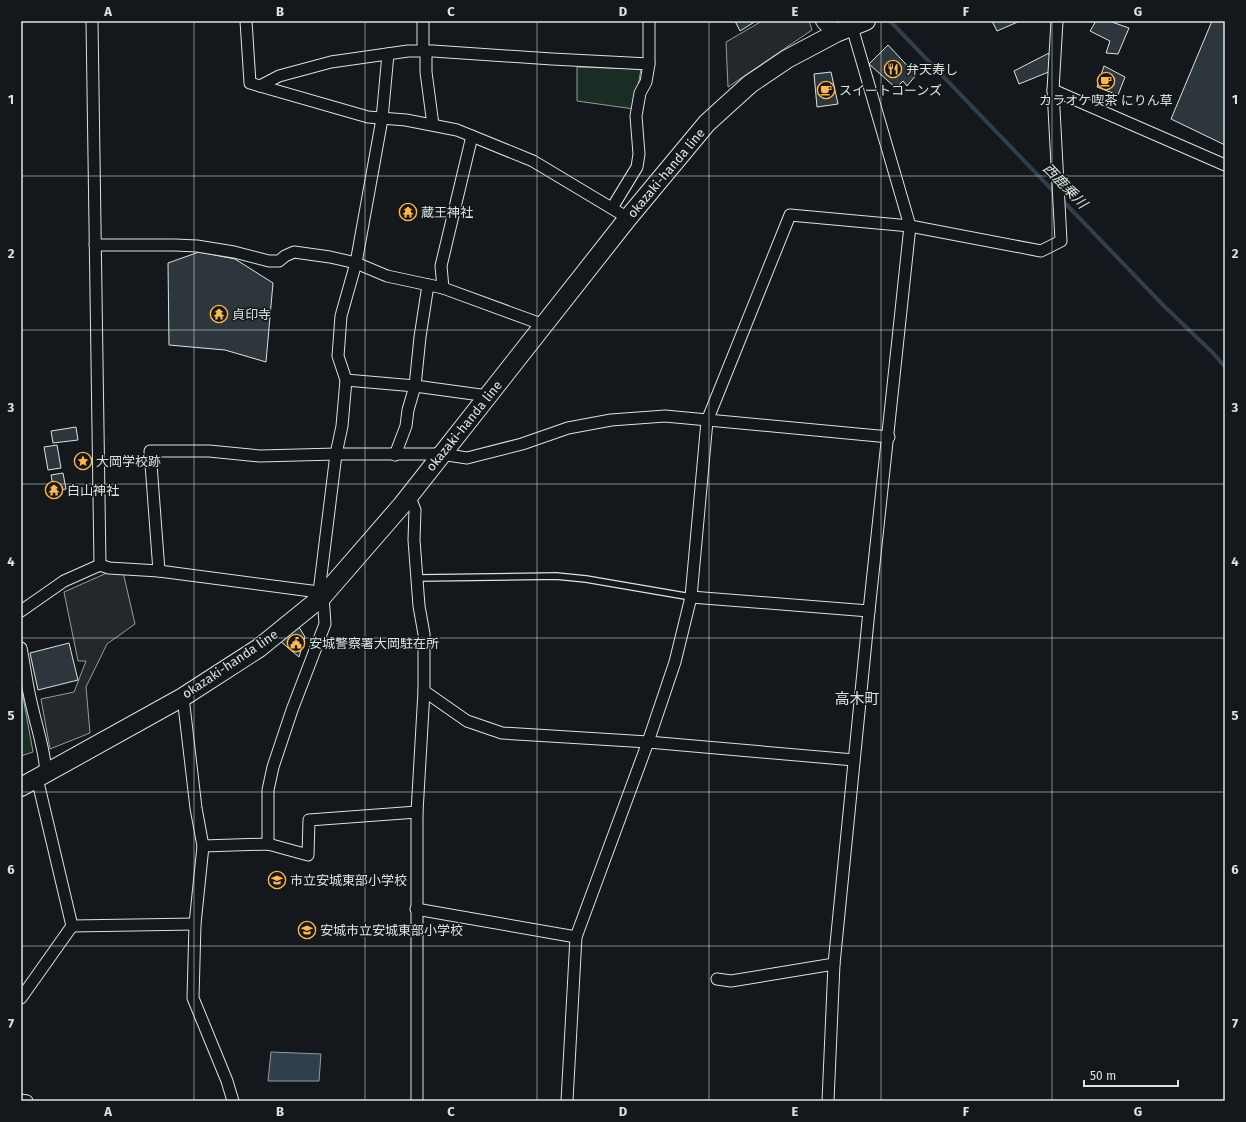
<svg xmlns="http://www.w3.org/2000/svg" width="1246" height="1122" viewBox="0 0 1246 1122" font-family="'Fira Sans','Noto Sans JP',sans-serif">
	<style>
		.green { fill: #1a2d24; stroke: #939e99 }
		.parking { fill: #24282b; stroke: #939e99 }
		.water { fill: #2f3f4d; stroke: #939e99 }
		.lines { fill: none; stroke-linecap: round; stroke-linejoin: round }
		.stream { stroke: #2f3f4d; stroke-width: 4 }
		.building { fill: #2c363c; stroke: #d8e6dc }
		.lane-casing { stroke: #d8e6dc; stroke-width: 8 }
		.street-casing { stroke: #d8e6dc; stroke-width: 13 }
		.secondary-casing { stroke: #d8e6dc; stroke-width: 18 }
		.primary-casing { stroke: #d8e6dc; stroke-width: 20 }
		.lane { stroke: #14181c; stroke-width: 5.5 }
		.street { stroke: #14181c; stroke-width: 11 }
		.secondary { stroke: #14181c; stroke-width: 16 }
		.primary { stroke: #14181c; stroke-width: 18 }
		.grid { fill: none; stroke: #d8e6dc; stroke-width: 1; stroke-opacity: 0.55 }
		.labels { text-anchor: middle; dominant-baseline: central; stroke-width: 3; stroke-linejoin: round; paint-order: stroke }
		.poi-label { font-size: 13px; fill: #d8e6dc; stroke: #14181c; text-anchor: start }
		.street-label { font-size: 13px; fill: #d8e6dc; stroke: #14181c }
		.water-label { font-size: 14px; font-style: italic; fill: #d8e6dc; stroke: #14181c }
		.quarter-label { font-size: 15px; fill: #d8e6dc; stroke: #14181c }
		.neatline { fill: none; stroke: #d8e6dc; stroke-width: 1.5 }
		.grid-label { font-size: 13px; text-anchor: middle; font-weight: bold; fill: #d8e6dc }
	</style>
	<rect width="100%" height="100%" fill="#14181c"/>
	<!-- green -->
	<g class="green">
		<path d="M577,67L641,69L634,109L577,101Z"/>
		<path d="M21,686L33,752L21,756Z"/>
	</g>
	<!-- parking -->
	<g class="parking">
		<path d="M762,21H809L812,30L728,87L726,42Z"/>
		<path d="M109,572H123L135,624L107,644L86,687L90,733L50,749L41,699L74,692L86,661H78L64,592Z"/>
	</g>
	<!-- water -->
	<path class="water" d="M271,1052L321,1054L319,1081H268Z"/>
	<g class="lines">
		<!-- stream -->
		<g class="stream">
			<path d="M890,21L1056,194"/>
			<path d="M1062,200L1164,306L1213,353L1225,367"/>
		</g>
	</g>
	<!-- building -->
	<g class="building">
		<path d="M735,21H756L740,31Z"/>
		<path d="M992,21H1020L997,31Z"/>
		<path d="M1096,21H1109L1129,28L1118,54L1106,53L1110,41L1090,31Z"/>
		<path d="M1212,21H1225V145L1171,119Z"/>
		<path d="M888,45L916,75L907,86L903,81L896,88L869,64Z"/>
		<path d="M1049,53L1051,71L1019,84L1014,71Z"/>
		<path d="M1104,66L1125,77L1118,95L1097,87Z"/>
		<path d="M831,72L838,104L817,107L814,74Z"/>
		<path d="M199,252L235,259L273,283L266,362L225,350L169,345L168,263Z"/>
		<path d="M76,427L78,440L53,443L51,431Z"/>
		<path d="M57,445L61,468L48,470L44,447Z"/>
		<path d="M63,473L66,489L54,491L51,475Z"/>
		<path d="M299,627L305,637L299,657L280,641Z"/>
		<path d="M69,643L78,680L38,690L30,653Z"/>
	</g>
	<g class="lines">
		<defs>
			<path id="lane" d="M418,578L556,576L586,579L691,597"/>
			<g id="street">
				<path d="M92,21L100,565"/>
				<path d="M246,21L250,83L368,117L406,120L457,130L533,161L628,218"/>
				<path d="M423,51V21"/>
				<path d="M426,51V72L433,125"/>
				<path d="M260,86L279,76L331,62L408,51H433L552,59L649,64"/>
				<path d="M1053,90L1225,165"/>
				<path d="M612,208L637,167L639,154L636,116L640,93L646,82L649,64V21"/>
				<path d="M95,245H175L197,246L234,252L269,261H279L285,256L294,252L330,257L356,263L387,276L443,288L544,325"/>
				<path d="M443,288L441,266L472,136"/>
				<path d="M346,380L415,386L488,396"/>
				<path d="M395,455L406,426L408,410L415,386L420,337L428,285"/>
				<path d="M409,495L415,510L414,540L419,606L424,634V691L417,812V1101"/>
				<path d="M159,571L150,451H209L260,456L336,454H441L467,458L522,444L568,428L611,420L665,416L889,437"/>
				<path d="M319,592L336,454L342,426L346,380L338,356L341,316L356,263L382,119L388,54"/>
				<path d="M691,597L869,611"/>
				<path d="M21,611L64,581L100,565L109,568L159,571L319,592L323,596L325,624L292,710L273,767L268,790V844"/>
				<path d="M21,648C25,667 27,687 32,706C37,729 45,750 46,774"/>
				<path d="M424,691L467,721L502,733L648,742L854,760"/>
				<path d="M183,697L196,808L203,846L195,924L193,998L227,1081L233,1101"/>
				<path d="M203,846L268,844L308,855L309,820L417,812"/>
				<path d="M416,909L576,937"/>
				<path d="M72,926L195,924"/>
				<path d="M717,979L731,981L834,964"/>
				<path d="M21,998L72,926L37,778"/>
				<path d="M21,1100L27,1101"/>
				<path d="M567,1101L576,937L648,742L675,662L691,597L707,421L790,215L910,226L1041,251L1061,241L1053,90L1057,21"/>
				<path d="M828,1101L834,964L869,611L910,226L852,27"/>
			</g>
			<path id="secondary" d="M824,21L836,33"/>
			<path id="primary" d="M21,787L183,697L259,648L323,596L402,505L628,218L707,123L750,84L787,59L836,33L866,21"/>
		</defs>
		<!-- lane casing -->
		<use href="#lane" class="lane-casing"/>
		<!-- street casing -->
		<use href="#street" class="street-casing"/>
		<!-- secondary casing -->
		<use href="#secondary" class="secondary-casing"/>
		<!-- primary casing -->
		<use href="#primary" class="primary-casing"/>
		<!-- lane -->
		<use href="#lane" class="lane"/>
		<!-- street -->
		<use href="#street" class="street"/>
		<!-- secondary -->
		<use href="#secondary" class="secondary"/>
		<!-- primary -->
		<use href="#primary" class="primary"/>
	</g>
	<!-- grid -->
	<path class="grid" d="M194,21V1101M365,21V1101M537,21V1101M709,21V1101M881,21V1101M1052,21V1101M21,176H1225M21,330H1225M21,484H1225M21,638H1225M21,792H1225M21,946H1225"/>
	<!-- icons -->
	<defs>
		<symbol id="restaurant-ring" viewBox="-11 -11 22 22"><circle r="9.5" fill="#14181c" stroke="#ffb74d" stroke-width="1.5"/><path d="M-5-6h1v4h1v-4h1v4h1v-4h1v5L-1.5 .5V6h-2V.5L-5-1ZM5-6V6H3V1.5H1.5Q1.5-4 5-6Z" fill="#ffb74d"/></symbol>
		<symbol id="cafe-ring" viewBox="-11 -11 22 22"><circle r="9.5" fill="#14181c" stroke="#ffb74d" stroke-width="1.5"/><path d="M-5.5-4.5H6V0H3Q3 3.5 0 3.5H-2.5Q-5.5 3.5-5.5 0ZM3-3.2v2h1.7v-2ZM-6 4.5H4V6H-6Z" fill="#ffb74d"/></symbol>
		<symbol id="temple-ring" viewBox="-11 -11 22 22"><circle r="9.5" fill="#14181c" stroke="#ffb74d" stroke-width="1.5"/><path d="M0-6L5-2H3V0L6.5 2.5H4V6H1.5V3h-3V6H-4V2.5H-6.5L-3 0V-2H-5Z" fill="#ffb74d"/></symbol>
		<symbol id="sight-ring" viewBox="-11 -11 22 22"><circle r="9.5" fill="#14181c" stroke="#ffb74d" stroke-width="1.5"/><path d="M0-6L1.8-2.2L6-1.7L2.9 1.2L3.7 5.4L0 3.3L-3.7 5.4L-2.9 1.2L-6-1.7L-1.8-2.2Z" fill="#ffb74d"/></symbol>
		<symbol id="civic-ring" viewBox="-11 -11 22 22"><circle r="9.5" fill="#14181c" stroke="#ffb74d" stroke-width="1.5"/><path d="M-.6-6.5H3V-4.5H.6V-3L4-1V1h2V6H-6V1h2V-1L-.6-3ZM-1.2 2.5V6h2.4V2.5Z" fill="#ffb74d"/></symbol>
		<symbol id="school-ring" viewBox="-11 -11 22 22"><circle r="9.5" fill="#14181c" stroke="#ffb74d" stroke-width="1.5"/><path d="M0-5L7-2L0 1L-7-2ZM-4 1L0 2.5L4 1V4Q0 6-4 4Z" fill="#ffb74d"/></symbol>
	</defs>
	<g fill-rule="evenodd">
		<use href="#restaurant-ring" x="883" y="59" width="20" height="20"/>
		<use href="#cafe-ring" x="1096" y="71" width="20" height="20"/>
		<use href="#cafe-ring" x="816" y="80" width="20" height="20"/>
		<use href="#temple-ring" x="398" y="202" width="20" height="20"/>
		<use href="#temple-ring" x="209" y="304" width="20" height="20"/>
		<use href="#sight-ring" x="73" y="451" width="20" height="20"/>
		<use href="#temple-ring" x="44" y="480" width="20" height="20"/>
		<use href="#civic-ring" x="286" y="633" width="20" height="20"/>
		<use href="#school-ring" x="267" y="870" width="20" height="20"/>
		<use href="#school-ring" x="297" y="920" width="20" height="20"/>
	</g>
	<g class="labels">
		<!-- poi labels -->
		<g class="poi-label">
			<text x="906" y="69">弁天寿し</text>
			<text x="839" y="90">スイートコーンズ</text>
			<text x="1106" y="100" text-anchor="middle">カラオケ喫茶 にりん草</text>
			<text x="421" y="212">蔵王神社</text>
			<text x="232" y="314">貞印寺</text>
			<text x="96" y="461">大岡学校跡</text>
			<text x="67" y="490">白山神社</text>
			<text x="309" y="643">安城警察署大岡駐在所</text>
			<text x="290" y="880">市立安城東部小学校</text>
			<text x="320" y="930">安城市立安城東部小学校</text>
		</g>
		<!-- street labels -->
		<g class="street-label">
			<text transform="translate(666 173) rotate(-50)">okazaki-handa line</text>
			<text transform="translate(464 426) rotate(-51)">okazaki-handa line</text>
			<text transform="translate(230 664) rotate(-34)">okazaki-handa line</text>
		</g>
		<!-- water labels -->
		<g class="water-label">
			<text transform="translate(1065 186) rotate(46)">西鹿乗川</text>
		</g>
		<!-- quarter labels -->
		<g class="quarter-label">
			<text x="857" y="699">高木町</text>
		</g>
	</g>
	<!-- border -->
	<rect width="1246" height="1122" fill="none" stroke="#14181c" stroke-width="44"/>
	<!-- scale -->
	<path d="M1084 1080v6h94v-6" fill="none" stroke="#d8e6dc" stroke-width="2"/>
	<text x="1090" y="1080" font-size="12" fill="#d8e6dc" stroke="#14181c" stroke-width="3" paint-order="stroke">50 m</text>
	<rect x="22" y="22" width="1202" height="1078" class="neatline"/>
	<g class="grid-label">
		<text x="108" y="16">A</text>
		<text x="280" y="16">B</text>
		<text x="451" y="16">C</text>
		<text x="623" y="16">D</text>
		<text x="795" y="16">E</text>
		<text x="966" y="16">F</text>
		<text x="1138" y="16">G</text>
		<text x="11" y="104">1</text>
		<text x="1235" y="104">1</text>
		<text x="11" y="258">2</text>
		<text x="1235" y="258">2</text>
		<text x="11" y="412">3</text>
		<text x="1235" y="412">3</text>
		<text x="11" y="566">4</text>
		<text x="1235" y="566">4</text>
		<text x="11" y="720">5</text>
		<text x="1235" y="720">5</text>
		<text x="11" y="874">6</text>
		<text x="1235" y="874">6</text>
		<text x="11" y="1028">7</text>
		<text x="1235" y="1028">7</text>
		<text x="108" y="1116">A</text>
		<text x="280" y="1116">B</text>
		<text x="451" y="1116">C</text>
		<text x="623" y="1116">D</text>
		<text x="795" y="1116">E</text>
		<text x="966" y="1116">F</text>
		<text x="1138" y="1116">G</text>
	</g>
</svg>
